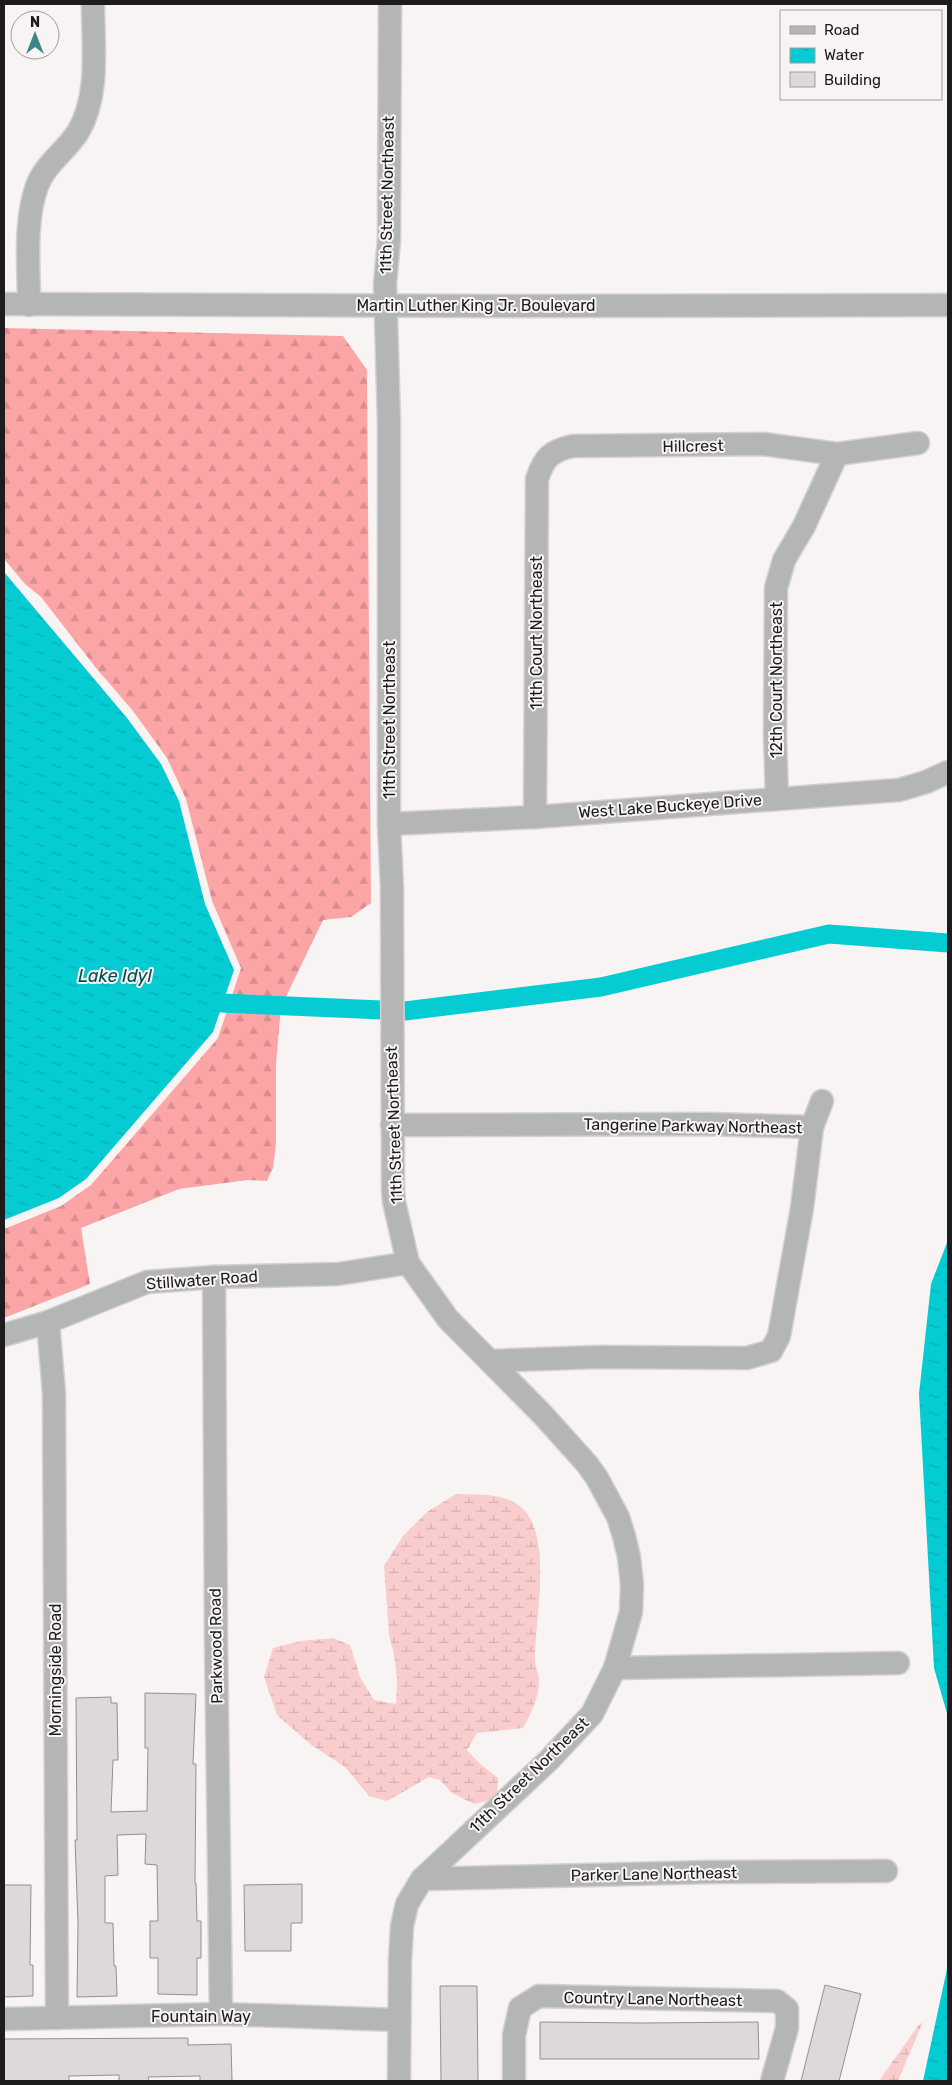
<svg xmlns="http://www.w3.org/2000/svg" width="952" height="2085" viewBox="0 0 952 2085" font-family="Rubik,sans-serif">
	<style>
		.forest { fill: url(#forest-firs) }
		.wetland { fill: url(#wetland-marsh) }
		.water { fill: url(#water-ripples) }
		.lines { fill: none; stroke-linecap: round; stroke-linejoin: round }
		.canal { stroke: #05cbd3; stroke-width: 19 }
		.building { fill: #ddd9d9; stroke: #959090 }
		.minor-casing { stroke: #d6d1d1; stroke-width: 25 }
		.minor { stroke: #b4b6b6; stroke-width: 22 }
		.labels { text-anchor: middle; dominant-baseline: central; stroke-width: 4; stroke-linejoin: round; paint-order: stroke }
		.street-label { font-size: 16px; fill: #1d1b1b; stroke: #f9f4f4 }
		.water-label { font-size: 18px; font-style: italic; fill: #034d50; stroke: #f9f4f4 }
	</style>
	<defs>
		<pattern id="forest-firs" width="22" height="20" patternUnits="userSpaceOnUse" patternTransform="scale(1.25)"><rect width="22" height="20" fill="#fca5a7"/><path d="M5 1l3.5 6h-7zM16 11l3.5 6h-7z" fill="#d88d8f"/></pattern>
		<pattern id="wetland-marsh" width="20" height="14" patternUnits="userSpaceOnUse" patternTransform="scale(1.25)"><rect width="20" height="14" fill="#f9cdcd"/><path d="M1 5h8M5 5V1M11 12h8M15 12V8" fill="none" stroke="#d5afaf"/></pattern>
		<pattern id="water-ripples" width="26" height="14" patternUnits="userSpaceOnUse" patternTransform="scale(1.25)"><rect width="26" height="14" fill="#05cbd3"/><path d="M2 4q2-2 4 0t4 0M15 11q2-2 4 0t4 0" fill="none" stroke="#06aeb5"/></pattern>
	</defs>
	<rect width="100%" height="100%" fill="#f9f4f4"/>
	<!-- forest -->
	<path class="forest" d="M4,328L343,336L367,370L371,903L351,917L323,920L281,1007L276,1064V1144L273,1168L267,1181L248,1180L179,1189L81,1228L90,1284L4,1318V1229L61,1206L91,1185L218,1038L241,968L212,901L186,799L167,758L133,711L96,668L41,597L25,584L4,559Z"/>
	<!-- wetland -->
	<g class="wetland">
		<path d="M456,1494C478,1495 504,1492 522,1508C553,1535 535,1621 535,1659C535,1667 539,1674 539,1681C539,1697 531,1714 523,1728L477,1733L467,1750L479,1763L498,1778L497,1795L492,1800L474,1804L452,1793L440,1780L429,1777L387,1801L369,1796L345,1767L310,1744L277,1715L264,1677L273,1648L301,1641L333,1638L350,1645L360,1677L374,1700L396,1704L397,1679L394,1654L389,1635L384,1566L403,1536L427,1512Z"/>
		<path d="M923,2022L898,2081H880L881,2078L918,2026Z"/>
	</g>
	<!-- water -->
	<g class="water">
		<path d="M4,572L127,718L161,764L179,801L205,904L234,970L213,1032L86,1179L59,1198L4,1220Z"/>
		<path d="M948,1240V1717L934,1668L919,1394L931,1284Z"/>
		<path d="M948,1964V2081H923Z"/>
	</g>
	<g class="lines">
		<!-- canal -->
		<path class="canal" d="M222,1003L405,1011L601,987L829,934L948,943"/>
	</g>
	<!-- building -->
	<g class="building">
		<path d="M145,1693L196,1694L193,1764H196L195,1883H196L197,1921H201V1958H197V1995L158,1994V1958H150V1921H158L157,1865L145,1864L146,1834L117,1835L118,1875L105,1876V1923H113L114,1966H116L117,1996L77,1997L78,1923L75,1840H77L76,1698L111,1697V1703H117L118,1760H113L111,1812L147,1811L148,1748H145Z"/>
		<path d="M302,1884V1923H291V1951H245L244,1885Z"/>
		<path d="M4,1885H31L30,1965H33V1996L4,1997Z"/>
		<path d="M825,1985L861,1994L839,2081H801Z"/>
		<path d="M440,1986H477L478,2081H441Z"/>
		<path d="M540,2022L643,2023L758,2022L759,2059H540Z"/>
		<path d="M188,2038V2045L231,2044L232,2081H200V2076L148,2077L149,2081H119V2075L69,2076V2081H4V2039Z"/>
	</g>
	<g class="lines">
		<defs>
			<g id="minor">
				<path d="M390,4L389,239L385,284L389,422V824L392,888L393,1189L394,1202L408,1263L448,1319L543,1415L587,1464L597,1478L618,1517L624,1536L629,1557L632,1585L631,1612L615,1668L592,1714L549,1760L422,1879L407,1904L402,1926L400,1961L399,2081"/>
				<path d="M4,304L504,306L948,305"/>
				<path d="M29,305C29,267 24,222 37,186C45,164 66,151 78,132C100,95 93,45 93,4"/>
				<path d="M777,798L775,736L776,588L784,560L804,526L837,454"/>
				<path d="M535,817L537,479C544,458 550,451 573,446L763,444L837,454L918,443"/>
				<path d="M389,824L535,817L899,790L926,782L948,772"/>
				<path d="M392,1125L707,1124L812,1127"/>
				<path d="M214,1277L216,1639L221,2014"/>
				<path d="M48,1322L54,1393L57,2018"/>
				<path d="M4,1335L48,1322L147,1282L214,1277L338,1274L408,1263"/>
				<path d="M490,1361L597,1357L747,1358L771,1351L779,1336L802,1208L812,1127L822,1101"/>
				<path d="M615,1668L898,1663"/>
				<path d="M422,1879L712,1872L886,1871"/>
				<path d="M4,2019L221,2014L399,2020"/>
				<path d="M514,2081V2035L520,2008L539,1996L777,2001L787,2009V2028L772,2081"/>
			</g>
		</defs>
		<!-- minor casing -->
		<use href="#minor" class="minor-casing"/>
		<!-- minor -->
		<use href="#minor" class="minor"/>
	</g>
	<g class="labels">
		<!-- street labels -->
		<g class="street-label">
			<text transform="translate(387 195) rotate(-89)">11th Street Northeast</text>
			<text x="476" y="305">Martin Luther King Jr. Boulevard</text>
			<text transform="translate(693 446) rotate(-1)">Hillcrest</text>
			<text transform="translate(536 633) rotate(-90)">11th Court Northeast</text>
			<text transform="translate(776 680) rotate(-90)">12th Court Northeast</text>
			<text transform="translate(389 720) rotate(-90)">11th Street Northeast</text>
			<text transform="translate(670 806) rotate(-4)">West Lake Buckeye Drive</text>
			<text transform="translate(394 1125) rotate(-92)">11th Street Northeast</text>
			<text transform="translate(693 1126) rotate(1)">Tangerine Parkway Northeast</text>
			<text transform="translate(202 1280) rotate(-4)">Stillwater Road</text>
			<text transform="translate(216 1646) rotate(-91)">Parkwood Road</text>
			<text transform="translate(55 1670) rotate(-90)">Morningside Road</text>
			<text transform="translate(529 1775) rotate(-44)">11th Street Northeast</text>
			<text transform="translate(654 1874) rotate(-1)">Parker Lane Northeast</text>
			<text transform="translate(653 1999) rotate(1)">Country Lane Northeast</text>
			<text x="201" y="2016">Fountain Way</text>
		</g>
		<!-- water labels -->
		<g class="water-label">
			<text x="115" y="976">Lake Idyl</text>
		</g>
	</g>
	<!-- border -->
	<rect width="952" height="2085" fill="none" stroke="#1d1b1b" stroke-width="10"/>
	<!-- legend -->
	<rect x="780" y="10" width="162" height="90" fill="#f9f4f4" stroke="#a19d9d"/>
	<rect x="790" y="26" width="25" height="8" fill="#b4b6b6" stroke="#a19d9d"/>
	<text x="824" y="35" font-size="15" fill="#1d1b1b">Road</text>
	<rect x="790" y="48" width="25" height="15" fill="url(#water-ripples)" stroke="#a19d9d"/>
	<text x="824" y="60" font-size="15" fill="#1d1b1b">Water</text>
	<rect x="790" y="72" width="25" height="15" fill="#ddd9d9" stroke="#a19d9d"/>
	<text x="824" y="85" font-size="15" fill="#1d1b1b">Building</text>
	<!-- north arrow -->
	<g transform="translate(35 35)"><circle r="24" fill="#f9f4f4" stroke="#a19d9d"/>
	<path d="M0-4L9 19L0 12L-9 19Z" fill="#3c8588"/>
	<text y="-8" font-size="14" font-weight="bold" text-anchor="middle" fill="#1d1b1b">N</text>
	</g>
</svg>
